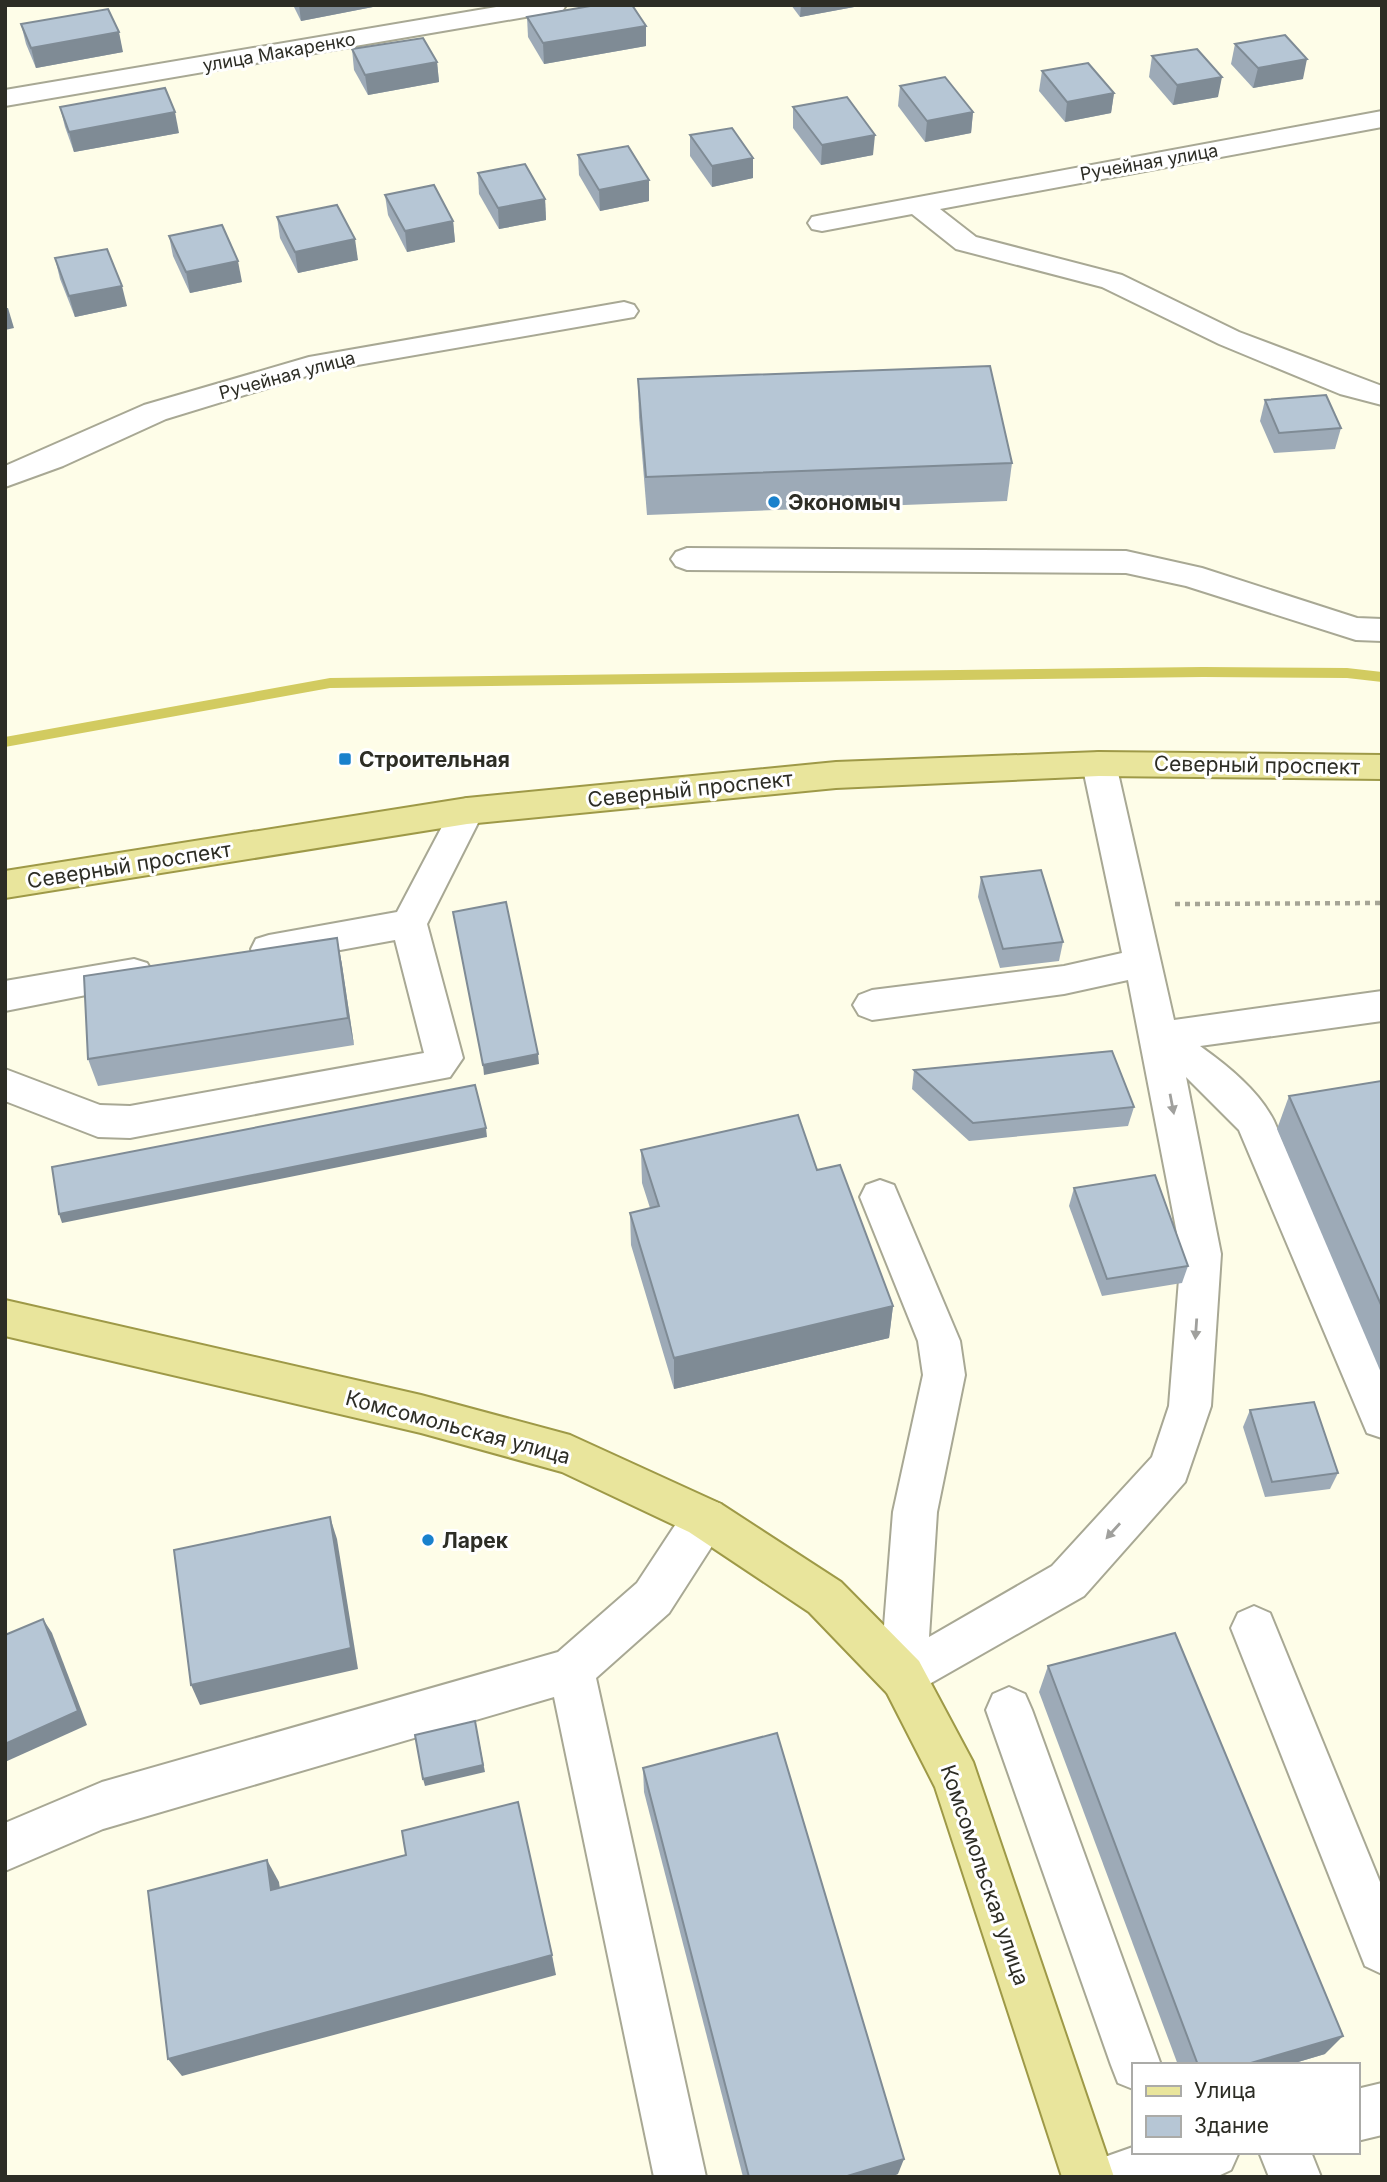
<svg xmlns="http://www.w3.org/2000/svg" width="1387" height="2182" viewBox="0 0 1387 2182" font-family="Inter,sans-serif">
	<style>
		.lines { fill: none; stroke-linecap: round; stroke-linejoin: round }
		.stream { fill: #d2cb60; fill-rule: evenodd }
		.minor-casing { stroke: #a8a894; stroke-width: 4 }
		.major-casing { stroke: #9e9947; stroke-width: 4 }
		.path { stroke: #a6a596; stroke-width: 4.5; stroke-dasharray: 5 5; stroke-linecap: butt }
		.minor { fill: #fff; fill-rule: evenodd }
		.major { fill: #e9e59c; fill-rule: evenodd }
		.wall { fill: #9daab7 }
		.shaded-wall { fill: #7f8b95 }
		.building { fill: #b6c6d5; stroke: #7f8b95; stroke-width: 2 }
		.oneway { fill: #a0a09d }
		.poi-dot { fill: #1981cc; stroke: #fff; stroke-width: 2.5 }
		.labels { text-anchor: middle; dominant-baseline: central; stroke-width: 6; stroke-linejoin: round; paint-order: stroke }
		.far-street-label { font-size: 18px; fill: #2d2d25; stroke: #fff }
		.poi-label { font-size: 21px; font-weight: bold; fill: #2d2d25; stroke: #fff; text-anchor: start }
		.street-label { font-size: 21px; fill: #2d2d25; stroke: #fff }
	</style>
	<rect width="100%" height="100%" fill="#fefde8"/>
	<g class="lines">
		<!-- stream -->
		<path class="stream" d="M1203,667L1347,668L1382,672V682L1347,678L1203,677L330,688L5,747V737L330,678Z"/>
		<defs>
			<g id="minor">
				<path d="M508,5H566L563,10L554,12L5,106V90Z"/>
				<path d="M1382,111V127L940,209L976,237L1122,275L1239,332L1382,386V405L1340,394L1219,344L1102,287L956,249L912,214L822,231L812,229L808,223L812,217L822,215Z"/>
				<path d="M624,302L634,305L638,311L634,317L323,371L166,419L63,466L5,487V466L144,405L309,357Z"/>
				<path d="M687,548L1126,551L1202,568L1357,618L1382,619V641L1356,640L1186,586L1126,573L687,570L676,566L671,559L676,552Z"/>
				<path d="M1099,752L1111,755L1116,764L1174,1020L1382,991V1021L1200,1046C1228,1066 1259,1091 1274,1121L1382,1369V1438L1367,1433L1239,1130L1186,1077L1221,1254L1211,1406L1185,1482L1084,1596L903,1699L887,1693L880,1677L893,1512L923,1375L918,1341L860,1197L866,1185L880,1180L894,1185L960,1341L965,1375L937,1512L929,1637L1052,1566L1152,1457L1169,1406L1181,1254L1128,980L1064,994L872,1020L859,1015L853,1005L859,995L872,990L1064,966L1122,953L1082,764L1087,755Z"/>
				<path d="M467,798L479,802L484,811L427,924L463,1058L450,1077L130,1138L98,1137L5,1101V1069L100,1105L130,1106L424,1053L395,940L269,963L256,959L251,949L256,939L269,935L397,912L455,802Z"/>
				<path d="M134,959L147,963L153,973L147,983L5,1011V981Z"/>
				<path d="M705,1498L721,1504L727,1518L721,1532L669,1613L596,1678L706,2177H654L554,1697L103,1829L5,1871V1823L102,1782L558,1652L637,1583L689,1504Z"/>
				<path d="M1254,1606L1270,1613L1382,1887V1974L1365,1966L1231,1628L1238,1613Z"/>
				<path d="M1009,1687L1025,1694L1032,1710L1161,2065H1133V2089L1118,2083L1111,2065L986,1710L993,1694Z"/>
				<path d="M1382,2083V2135L1357,2141V2089Z"/>
				<path d="M1133,2147V2152H1239L1231,2170L1216,2177H1091L1099,2159Z"/>
				<path d="M1259,2152H1311L1321,2177H1269Z"/>
			</g>
			<g id="major">
				<path d="M1099,752L1382,755V779L1099,776L836,788L467,824L5,898V871L467,798L836,762Z"/>
				<path d="M5,1300L421,1395L570,1435L721,1504L841,1582L919,1661L973,1762L1114,2177H1062L935,1787L887,1693L809,1612L689,1532L562,1472L421,1433L5,1336Z"/>
			</g>
		</defs>
		<!-- minor casing -->
		<use href="#minor" class="minor-casing"/>
		<!-- major casing -->
		<use href="#major" class="major-casing"/>
		<!-- path -->
		<path class="path" d="M1175,904L1382,903"/>
		<!-- minor -->
		<use href="#minor" class="minor"/>
		<!-- major -->
		<use href="#major" class="major"/>
	</g>
	<!-- wall -->
	<g class="wall">
		<path d="M293,5H378V6L301,21Z"/>
		<path d="M791,5H865L800,17Z"/>
		<path d="M527,17L646,26V46L544,64L528,37Z"/>
		<path d="M21,24L123,52L36,68L26,44Z"/>
		<path d="M1235,44L1303,79L1253,88L1231,64Z"/>
		<path d="M352,49L437,62L439,82L368,95L354,70Z"/>
		<path d="M1152,56L1218,97L1173,105L1149,77Z"/>
		<path d="M1042,71L1114,93L1111,113L1065,122L1039,91Z"/>
		<path d="M900,86L973,112L971,133L925,142L898,106Z"/>
		<path d="M60,107L179,133L74,152L65,127Z"/>
		<path d="M793,107L873,155L821,165L793,128Z"/>
		<path d="M690,135L753,158V178L712,187L690,156Z"/>
		<path d="M578,155L649,201L600,211L579,175Z"/>
		<path d="M478,173L545,199L546,220L499,229L479,194Z"/>
		<path d="M385,195L453,221L455,242L407,252L388,215Z"/>
		<path d="M277,217L358,260L298,273L280,238Z"/>
		<path d="M169,236L242,282L190,293L173,256Z"/>
		<path d="M55,258L127,306L75,317L60,279Z"/>
		<path d="M638,379L1012,463L1007,501L647,515L639,417Z"/>
		<path d="M1265,400L1341,428L1335,449L1274,453L1260,421Z"/>
		<path d="M981,877L1063,942L1059,961L1000,968L978,897Z"/>
		<path d="M337,938L342,965L354,1045L98,1086L88,1059Z"/>
		<path d="M914,1070L1134,1107L1128,1126L969,1141L912,1089Z"/>
		<path d="M1382,1082V1375L1277,1129L1289,1096Z"/>
		<path d="M641,1150L817,1170L893,1306L889,1338L674,1389L631,1245L630,1213L650,1208L642,1183Z"/>
		<path d="M1074,1188L1188,1266L1182,1283L1102,1296L1069,1206Z"/>
		<path d="M1250,1410L1338,1473L1330,1489L1265,1497L1243,1427Z"/>
		<path d="M1048,1666L1325,2054L1288,2065H1178L1039,1692Z"/>
		<path d="M643,1768L898,2174L890,2177H743L644,1792Z"/>
	</g>
	<!-- shaded-wall -->
	<g class="shaded-wall">
		<path d="M299,5H378V6L301,21Z"/>
		<path d="M801,5H865L800,17Z"/>
		<path d="M646,26V46L544,64L543,43Z"/>
		<path d="M119,32L123,52L36,68L31,48Z"/>
		<path d="M1307,59L1303,79L1253,88L1258,68Z"/>
		<path d="M437,62L439,82L368,95L365,75Z"/>
		<path d="M1222,77L1218,97L1173,105L1177,85Z"/>
		<path d="M1114,93L1111,113L1065,122L1067,102Z"/>
		<path d="M175,112L179,133L74,152L69,132Z"/>
		<path d="M973,112L971,133L925,142L927,121Z"/>
		<path d="M875,135L873,155L821,165L822,145Z"/>
		<path d="M753,158V178L712,187V166Z"/>
		<path d="M649,180V201L600,211L599,190Z"/>
		<path d="M545,199L546,220L499,229L498,208Z"/>
		<path d="M453,221L455,242L407,252L405,231Z"/>
		<path d="M355,239L358,260L298,273L295,252Z"/>
		<path d="M238,261L242,282L190,293L186,272Z"/>
		<path d="M122,286L127,306L75,317L69,296Z"/>
		<path d="M5,308H8L14,328L5,330Z"/>
		<path d="M337,938L342,965L354,1045L348,1018Z"/>
		<path d="M538,1054L539,1064L484,1075L483,1065Z"/>
		<path d="M486,1128L487,1137L62,1223L59,1214Z"/>
		<path d="M893,1306L889,1338L674,1389V1358Z"/>
		<path d="M330,1517L337,1539L358,1669L200,1705L191,1685Z"/>
		<path d="M43,1619L52,1633L87,1725L5,1762V1744Z"/>
		<path d="M475,1721L485,1772L425,1786L423,1779Z"/>
		<path d="M267,1860L279,1882L283,1911L271,1890Z"/>
		<path d="M552,1955L556,1975L182,2076L168,2059Z"/>
		<path d="M1343,2036L1325,2054L1288,2065H1244Z"/>
		<path d="M904,2159L898,2174L890,2177H844Z"/>
	</g>
	<!-- building -->
	<g class="building">
		<path d="M596,5H632L646,26L543,43L527,17Z"/>
		<path d="M108,9L119,32L31,48L21,24Z"/>
		<path d="M1285,35L1307,59L1258,68L1235,44Z"/>
		<path d="M423,38L437,62L365,75L352,49Z"/>
		<path d="M1197,49L1222,77L1177,85L1152,56Z"/>
		<path d="M1088,63L1114,93L1067,102L1042,71Z"/>
		<path d="M945,77L973,112L927,121L900,86Z"/>
		<path d="M165,88L175,112L69,132L60,107Z"/>
		<path d="M847,97L875,135L822,145L793,107Z"/>
		<path d="M732,128L753,158L712,166L690,135Z"/>
		<path d="M628,146L649,180L599,190L578,155Z"/>
		<path d="M525,164L545,199L498,208L478,173Z"/>
		<path d="M434,185L453,221L405,231L385,195Z"/>
		<path d="M337,205L355,239L295,252L277,217Z"/>
		<path d="M222,225L238,261L186,272L169,236Z"/>
		<path d="M107,249L122,286L69,296L55,258Z"/>
		<path d="M990,366L1012,463L646,477L638,379Z"/>
		<path d="M1326,395L1341,428L1279,433L1265,400Z"/>
		<path d="M1041,870L1063,942L1003,949L981,877Z"/>
		<path d="M506,902L538,1054L483,1065L453,912Z"/>
		<path d="M337,938L348,1018L88,1059L84,976Z"/>
		<path d="M1112,1051L1134,1107L973,1123L914,1070Z"/>
		<path d="M1381,1081L1382,1082V1307L1289,1096Z"/>
		<path d="M475,1085L486,1128L59,1214L52,1167Z"/>
		<path d="M798,1115L817,1170L840,1165L893,1306L674,1358L630,1213L659,1206L641,1150Z"/>
		<path d="M1155,1175L1188,1266L1107,1279L1074,1188Z"/>
		<path d="M1314,1402L1338,1473L1272,1482L1250,1410Z"/>
		<path d="M330,1517L351,1648L191,1685L174,1550Z"/>
		<path d="M43,1619L78,1711L5,1744V1635Z"/>
		<path d="M1175,1633L1343,2036L1244,2065H1198L1048,1666Z"/>
		<path d="M475,1721L483,1765L423,1779L415,1735Z"/>
		<path d="M777,1733L904,2159L844,2177H749L643,1768Z"/>
		<path d="M518,1802L552,1955L168,2059L148,1891L267,1860L271,1890L406,1855L402,1831Z"/>
	</g>
	<!-- one-way arrows -->
	<defs><path id="oneway-solid" d="M-6-.8H1V-3.2L6.5 0L1 3.2V.8H-6Z" transform="scale(1.75)"/></defs>
	<g class="oneway">
		<use href="#oneway-solid" transform="translate(1172 1104) rotate(79)"/>
		<use href="#oneway-solid" transform="translate(1196 1329) rotate(94)"/>
		<use href="#oneway-solid" transform="translate(1113 1531) rotate(132)"/>
	</g>
	<!-- markers -->
	<g class="poi-dot">
		<circle cx="774" cy="502" r="7"/>
		<rect x="338" y="752" width="14" height="14" rx="3.5"/>
		<circle cx="428" cy="1540" r="7"/>
	</g>
	<g class="labels">
		<!-- far-street labels -->
		<g class="far-street-label">
			<text transform="translate(279 52) rotate(-10)">улица Макаренко</text>
			<text transform="translate(1149 162) rotate(-10)">Ручейная улица</text>
			<text transform="translate(287 375) rotate(-15)">Ручейная улица</text>
		</g>
		<!-- poi labels -->
		<g class="poi-label">
			<text x="788" y="502">Экономыч</text>
			<text x="359" y="759">Строительная</text>
			<text x="442" y="1540">Ларек</text>
		</g>
		<!-- street labels -->
		<g class="street-label">
			<text transform="translate(1257 765) rotate(1)">Северный проспект</text>
			<text transform="translate(690 789) rotate(-6)">Северный проспект</text>
			<text transform="translate(129 865) rotate(-9)">Северный проспект</text>
			<text transform="translate(458 1427) rotate(15)">Комсомольская улица</text>
			<text transform="translate(985 1875) rotate(71)">Комсомольская улица</text>
		</g>
	</g>
	<!-- border -->
	<rect width="1387" height="2182" fill="none" stroke="#2d2d25" stroke-width="14"/>
	<!-- legend -->
	<rect x="1132" y="2063" width="228" height="91" fill="#ffffff" stroke="#ababa8" stroke-width="2"/>
	<rect x="1146" y="2086" width="35" height="10" fill="#e9e59c" stroke="#ababa8" stroke-width="2"/>
	<text x="1194" y="2098" font-size="21" fill="#2d2d25">Улица</text>
	<rect x="1146" y="2116" width="35" height="21" fill="#b6c6d5" stroke="#ababa8" stroke-width="2"/>
	<text x="1194" y="2133" font-size="21" fill="#2d2d25">Здание</text>
</svg>
